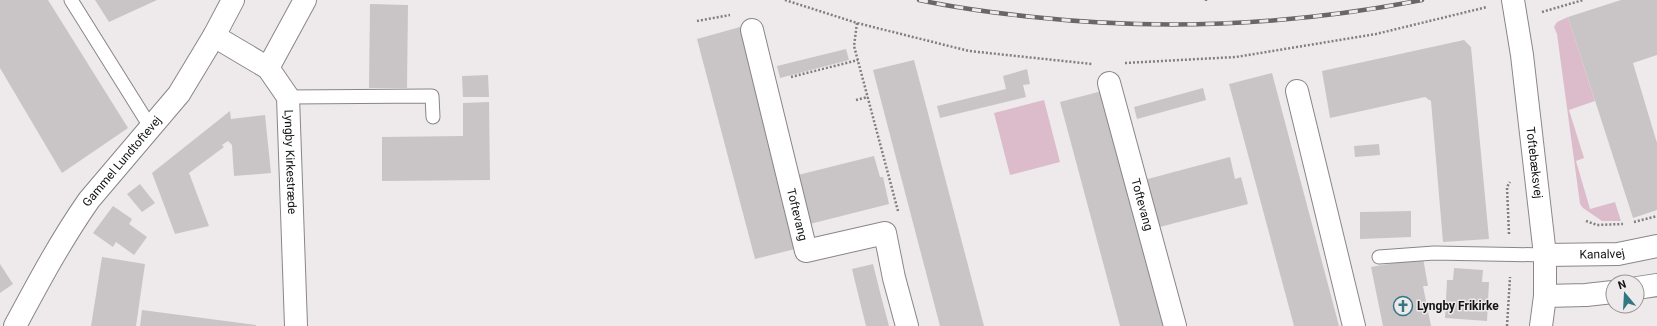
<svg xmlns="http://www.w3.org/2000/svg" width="1657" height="326" viewBox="0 0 1657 326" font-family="Roboto,sans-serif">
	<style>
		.green { fill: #dcbcca }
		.building { fill: #c9c4c6 }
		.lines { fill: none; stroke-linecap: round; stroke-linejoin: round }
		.lane-casing { stroke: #8a8687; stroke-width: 15 }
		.street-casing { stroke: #8a8687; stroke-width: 24 }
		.secondary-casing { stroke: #8a8687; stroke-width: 24 }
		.path { stroke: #807e7f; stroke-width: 2.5; stroke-dasharray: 2 2; stroke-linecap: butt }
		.lane { stroke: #fff; stroke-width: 13 }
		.street { stroke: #fff; stroke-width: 22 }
		.secondary { stroke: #fff; stroke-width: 22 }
		.rail-casing { stroke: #696667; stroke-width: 4.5 }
		.rail { stroke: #eeeaeb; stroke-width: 3; stroke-dasharray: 9; stroke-linecap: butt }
		.labels { text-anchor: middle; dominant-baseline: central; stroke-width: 3; stroke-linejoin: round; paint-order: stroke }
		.street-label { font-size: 12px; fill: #141314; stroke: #eeeaeb }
		.poi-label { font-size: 12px; font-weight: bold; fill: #141314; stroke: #eeeaeb; text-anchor: start }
	</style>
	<rect width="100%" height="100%" fill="#eeeaeb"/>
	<!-- green -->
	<g class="green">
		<path d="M1568,17L1595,101L1569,110L1584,158L1576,161L1590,209L1615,202L1621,221H1602L1583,208L1580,204L1557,34L1554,27L1557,22Z"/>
		<path d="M1044,100L1060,162L1010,175L994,113Z"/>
	</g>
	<!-- building -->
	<g class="building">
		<path d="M0,0H48L128,128L62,173L0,68Z"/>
		<path d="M95,0H157L109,22Z"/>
		<path d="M1621,0H1657V55L1633,63L1657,143V210L1633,218L1568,17Z"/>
		<path d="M370,4L408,5L407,88H369Z"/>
		<path d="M740,27L799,248L755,259L697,39Z"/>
		<path d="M1464,40L1471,47L1489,239L1443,242L1431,101L1425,97L1330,118L1322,71Z"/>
		<path d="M846,49L849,60L780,78L777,66Z"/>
		<path d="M914,60L984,326H940L873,70Z"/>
		<path d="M1027,69L1030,84L1023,85L1026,97L940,118L937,106L1006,89L1003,76Z"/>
		<path d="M1272,73L1339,326H1294L1229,84Z"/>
		<path d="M488,75L489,97H463L462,76Z"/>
		<path d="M1203,88L1206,100L1137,119L1134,107Z"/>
		<path d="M1102,91L1165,326H1120L1060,102Z"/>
		<path d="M489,102L490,180L382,181V137L463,136V103Z"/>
		<path d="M230,111L231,119L265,115L271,173L234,176L232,145L228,141L222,145L224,147L189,173L209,226L175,234L152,173Z"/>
		<path d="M1379,144L1380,155L1355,157L1354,146Z"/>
		<path d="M874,156L880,177H883L889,204L806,225L798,175Z"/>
		<path d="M1230,157L1235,179L1241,177L1248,204L1152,229L1144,180Z"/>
		<path d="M140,184L155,203L142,212L127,194Z"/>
		<path d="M113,206L132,219L129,224L147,237L134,255L116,242L113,247L93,233Z"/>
		<path d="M1411,211V237L1360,239V212Z"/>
		<path d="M102,257L145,264L136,326H91Z"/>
		<path d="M1423,258L1428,286H1423L1431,326H1383L1371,267Z"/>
		<path d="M0,264L13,284L0,293Z"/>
		<path d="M873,264L881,296L889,326H866L860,302L852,269Z"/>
		<path d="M1454,268L1483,270L1482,282H1489L1487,321L1445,318L1447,280H1453Z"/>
		<path d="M142,310L256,325V326H140Z"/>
	</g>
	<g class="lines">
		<defs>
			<g id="lane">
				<path d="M71,0L151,128"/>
				<path d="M288,97L432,96L433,117"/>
				<path d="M1379,257L1434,253L1545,255"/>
			</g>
			<g id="street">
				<path id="s1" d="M752,30L806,251L885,233L894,278L907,326"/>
				<path id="s2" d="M214,36L268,68L288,97L296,326"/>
				<path d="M268,68L305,0"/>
				<path id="s3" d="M1109,83L1175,326"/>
				<path d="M1297,91L1354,326"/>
				<path id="s4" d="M15,326C38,283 61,240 89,200L179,94L214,36L233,0"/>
			</g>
			<g id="secondary">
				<path id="s5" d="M1513,0L1522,55L1545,255V296L1541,326"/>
				<path id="s6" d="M1545,255L1618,254L1657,246"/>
				<path d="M1637,288L1657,285"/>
				<path d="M1545,296L1586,295L1613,292"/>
			</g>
		</defs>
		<!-- lane casing -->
		<use href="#lane" class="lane-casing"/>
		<!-- street casing -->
		<use href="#street" class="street-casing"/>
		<!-- secondary casing -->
		<use href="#secondary" class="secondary-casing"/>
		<!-- path -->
		<g class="path">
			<path d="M785,0L857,23L969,51L1092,64"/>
			<path d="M1206,0V1"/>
			<path d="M1542,12L1583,0"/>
			<path d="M697,21L730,15"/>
			<path d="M857,23L854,46L898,211"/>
			<path d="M1125,63L1236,57L1376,34L1487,7"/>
			<path d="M791,77L858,60"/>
			<path d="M856,100L868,97"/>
			<path d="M1586,221L1597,225L1623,224"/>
			<path d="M1634,222L1657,216"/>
			<path d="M1509,234L1507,187L1510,182"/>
			<path d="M1507,326L1510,277"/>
		</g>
		<!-- lane -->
		<use href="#lane" class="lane"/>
		<!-- street -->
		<use href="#street" class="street"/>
		<!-- secondary -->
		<use href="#secondary" class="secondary"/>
		<defs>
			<path id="rail" d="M919,0C957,8 995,13 1033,17C1163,31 1294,25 1422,0"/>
		</defs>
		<!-- rail casing -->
		<use href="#rail" class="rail-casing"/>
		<!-- rail -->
		<use href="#rail" class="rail"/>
	</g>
	<!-- icons -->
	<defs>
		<symbol id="church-ring" viewBox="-11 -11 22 22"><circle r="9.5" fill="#eeeaeb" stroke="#317784" stroke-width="1.5"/><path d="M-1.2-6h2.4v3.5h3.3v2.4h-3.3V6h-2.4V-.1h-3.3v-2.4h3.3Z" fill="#317784"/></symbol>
	</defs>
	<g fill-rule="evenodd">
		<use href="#church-ring" x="1392" y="295" width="22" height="22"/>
	</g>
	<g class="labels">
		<!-- street labels -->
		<g class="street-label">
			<text stroke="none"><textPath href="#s4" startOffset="197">Gammel Lundtoftevej</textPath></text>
			<text stroke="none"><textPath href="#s2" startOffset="163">Lyngby Kirkestræde</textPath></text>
			<text stroke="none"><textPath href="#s5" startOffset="164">Toftebæksvej</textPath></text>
			<text stroke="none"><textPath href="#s3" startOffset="126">Toftevang</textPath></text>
			<text stroke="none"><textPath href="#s1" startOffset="190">Toftevang</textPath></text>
			<text stroke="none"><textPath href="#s6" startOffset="57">Kanalvej</textPath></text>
		</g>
		<!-- poi labels -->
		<g class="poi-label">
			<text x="1417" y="306">Lyngby Frikirke</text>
		</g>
	</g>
	<!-- north arrow -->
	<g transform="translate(1625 294) rotate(342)"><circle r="19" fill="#eeeaeb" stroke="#979495"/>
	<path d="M0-3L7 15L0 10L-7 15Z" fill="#317784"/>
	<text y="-6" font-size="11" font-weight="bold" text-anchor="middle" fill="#141314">N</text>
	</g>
</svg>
